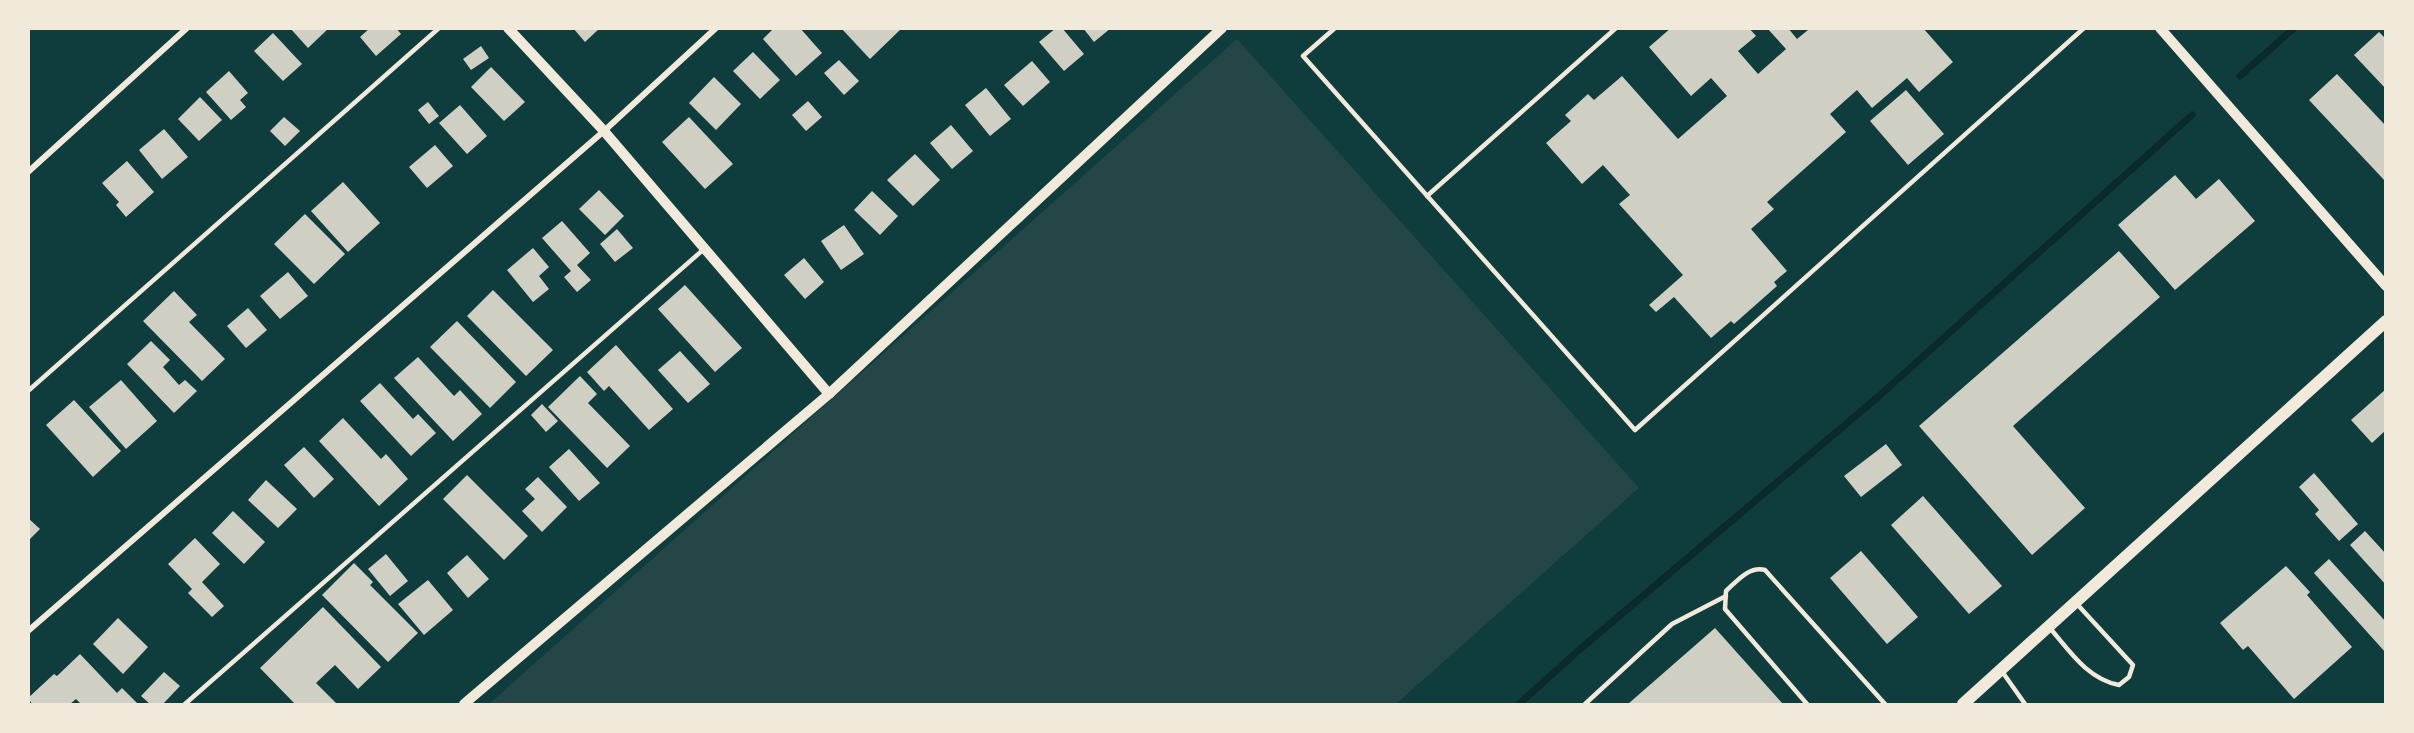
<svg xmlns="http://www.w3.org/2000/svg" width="2414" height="733" viewBox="0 0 2414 733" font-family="'Asap Condensed',sans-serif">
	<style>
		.green { fill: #244646 }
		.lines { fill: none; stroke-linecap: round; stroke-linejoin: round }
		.stream { stroke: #0a2a2b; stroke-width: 7 }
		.building { fill: #cfcfc3 }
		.service { stroke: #f1e9da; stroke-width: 4.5 }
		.minor { stroke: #f1e9da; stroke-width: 6 }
		.tertiary { stroke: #f1e9da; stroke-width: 10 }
		.secondary { stroke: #f1e9da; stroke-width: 12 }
	</style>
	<rect width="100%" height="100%" fill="#0f3d3e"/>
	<!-- green -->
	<path class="green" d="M1237,39L1639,488L1396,704H489Z"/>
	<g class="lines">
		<!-- stream -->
		<g class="stream">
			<path d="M2240,76L2294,28"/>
			<path d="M1519,704L1579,650L1879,396L2192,115"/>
		</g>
	</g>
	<!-- building -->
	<g class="building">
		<path d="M290,28H329L308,48Z"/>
		<path d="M370,28H396L401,34L376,56L360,37Z"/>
		<path d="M573,28H600L585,42Z"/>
		<path d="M774,28H800L822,53L796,76L763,39Z"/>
		<path d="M841,28H902L870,59Z"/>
		<path d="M1056,28H1062L1084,54L1064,71L1039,42Z"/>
		<path d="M1083,28H1111L1094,42Z"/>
		<path d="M1671,28H1749L1756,36L1738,51L1758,74L1786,49L1767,28H1788L1797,39L1808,30L1807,28H1923L1953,62L1919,92L1907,78L1872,108L1857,90L1830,114L1846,132L1767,202L1774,209L1751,229L1787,271L1774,282L1777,286L1734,324L1731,321L1711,338L1674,297L1656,312L1649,305L1683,275L1619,204L1630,195L1603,165L1582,184L1546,143L1571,121L1565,115L1588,94L1594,100L1622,76L1678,139L1727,96L1711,78L1691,96L1649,47Z"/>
		<path d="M2379,32L2386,39V89L2354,55Z"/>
		<path d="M273,33L302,64L283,81L254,51Z"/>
		<path d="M481,46L489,58L471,70L463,59Z"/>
		<path d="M753,52L780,80L760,99L733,71Z"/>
		<path d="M839,60L859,81L844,95L824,73Z"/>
		<path d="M1032,61L1050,82L1023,106L1004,85Z"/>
		<path d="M491,67L525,102L504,121L471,87Z"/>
		<path d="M229,71L248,93L240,100L246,107L231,120L206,92Z"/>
		<path d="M2337,74L2386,126V182L2309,100Z"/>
		<path d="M714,77L741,104L716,130L689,103Z"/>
		<path d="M986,88L1011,119L990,136L965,105Z"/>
		<path d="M1906,90L1944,134L1908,165L1870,121Z"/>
		<path d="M200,97L222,120L199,141L178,119Z"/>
		<path d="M808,101L822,117L806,131L792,115Z"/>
		<path d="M428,102L439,116L429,124L418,110Z"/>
		<path d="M460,105L487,136L467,154L439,123Z"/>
		<path d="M284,117L300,131L285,146L270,131Z"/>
		<path d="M689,117L733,164L705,189L662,142Z"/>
		<path d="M951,125L973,151L952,169L930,143Z"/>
		<path d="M164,129L188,157L162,179L139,150Z"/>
		<path d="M435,145L453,166L427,188L409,167Z"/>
		<path d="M915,154L940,180L913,206L887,180Z"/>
		<path d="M127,161L154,192L126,217L116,205L119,202L102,183Z"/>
		<path d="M2175,175L2196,199L2219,179L2255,221L2175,290L2118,225Z"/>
		<path d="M343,182L380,223L348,252L311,211Z"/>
		<path d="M599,190L624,216L605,235L579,209Z"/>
		<path d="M872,191L898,216L880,235L854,210Z"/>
		<path d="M305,214L345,254L314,284L274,244Z"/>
		<path d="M562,221L590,253L577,265L591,280L577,292L564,277L571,271L542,238Z"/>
		<path d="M844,225L864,254L841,270L821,241Z"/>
		<path d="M617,229L633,248L615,262L600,244Z"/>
		<path d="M533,248L549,267L539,276L549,289L533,302L507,270Z"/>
		<path d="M2119,251L2160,297L2013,426L2085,508L2032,555L1919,426Z"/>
		<path d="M804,258L824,282L805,299L784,275Z"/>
		<path d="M288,272L308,296L280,319L260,296Z"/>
		<path d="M685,285L742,348L715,372L658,309Z"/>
		<path d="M493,290L553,350L526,376L467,316Z"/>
		<path d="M174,291L197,315L189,322L225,359L202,381L143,321Z"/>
		<path d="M248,308L267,330L246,348L227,326Z"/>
		<path d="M457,321L516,382L490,408L430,347Z"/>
		<path d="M151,341L170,360L163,367L179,385L185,380L197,391L174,413L127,364Z"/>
		<path d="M616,345L673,409L649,430L609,386L604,391L587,372Z"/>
		<path d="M680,351L710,384L688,403L658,370Z"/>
		<path d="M418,357L454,396L460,390L482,414L453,441L394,378Z"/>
		<path d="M580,376L597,394L588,403L630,446L607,468L548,407Z"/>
		<path d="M121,380L157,421L126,449L89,407Z"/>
		<path d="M380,383L413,419L418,414L436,433L411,456L360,401Z"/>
		<path d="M2386,389V430L2372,443L2351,420Z"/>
		<path d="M74,400L121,451L93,477L46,425Z"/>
		<path d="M542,404L558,421L546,432L531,415Z"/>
		<path d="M343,418L381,459L386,454L408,479L379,506L319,441Z"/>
		<path d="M1886,444L1902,465L1861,497L1844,476Z"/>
		<path d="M304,447L334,479L314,498L284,465Z"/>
		<path d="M569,449L600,483L579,501L549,467Z"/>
		<path d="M2314,473L2358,524L2339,541L2315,514L2319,510L2299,487Z"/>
		<path d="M467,475L528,536L504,560L443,499Z"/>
		<path d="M538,477L567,507L542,532L522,511L535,499L525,489Z"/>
		<path d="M266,480L297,509L278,528L248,500Z"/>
		<path d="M1923,496L2002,586L1969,614L1891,525Z"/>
		<path d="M233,511L265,542L244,564L212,533Z"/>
		<path d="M28,518L40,529L28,541Z"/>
		<path d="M2365,531L2386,554V585L2350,545Z"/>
		<path d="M195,538L220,564L202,582L224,606L212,617L188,593L192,589L168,564Z"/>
		<path d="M1861,551L1918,617L1887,644L1830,578Z"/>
		<path d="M386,554L408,581L390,596L368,569Z"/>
		<path d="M467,555L489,579L468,598L447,573Z"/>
		<path d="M2329,559L2386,622V653L2314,573Z"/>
		<path d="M354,563L373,582L370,585L418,633L388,662L322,595Z"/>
		<path d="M2286,566L2310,592L2307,595L2352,647L2294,699L2248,646L2243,650L2220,623Z"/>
		<path d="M428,580L453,610L424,635L398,604Z"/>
		<path d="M323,607L381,667L358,689L335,665L316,683L337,704H295L260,668Z"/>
		<path d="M118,618L148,647L123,674L93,644Z"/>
		<path d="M1715,628L1783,704H1628Z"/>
		<path d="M80,654L117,693L122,688L138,704H81L76,699L70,704H32L28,698L54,674L57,676Z"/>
		<path d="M164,672L180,686L163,704H150L141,696Z"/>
	</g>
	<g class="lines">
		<!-- service -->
		<g class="service">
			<path d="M1335,28L1303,56L1635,430L2084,28"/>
			<path d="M1427,196L1616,28"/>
			<path d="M28,391L439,28"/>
			<path d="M2049,627C2069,650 2087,679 2119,685L2129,677L2133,665L2076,603"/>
			<path d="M2001,670L2025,704"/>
			<path d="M185,704L704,249"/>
			<path d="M1585,704L1672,624L1726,596"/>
			<path d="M1807,704L1725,609L1726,591C1737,581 1749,566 1765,570L1885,704"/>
		</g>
		<!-- minor -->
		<g class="minor">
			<path d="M28,172L187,28"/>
			<path d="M28,631L604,131L716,28"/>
		</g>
		<!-- tertiary -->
		<g class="tertiary">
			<path d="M508,28L604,131L829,394"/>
			<path d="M2160,28L2386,286"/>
			<path d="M464,704L829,394L1222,28"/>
		</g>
		<!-- secondary -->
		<path class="secondary" d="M1963,704L2386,321"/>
	</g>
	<!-- border -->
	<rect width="2414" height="733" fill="none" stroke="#f1e9da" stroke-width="60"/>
</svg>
